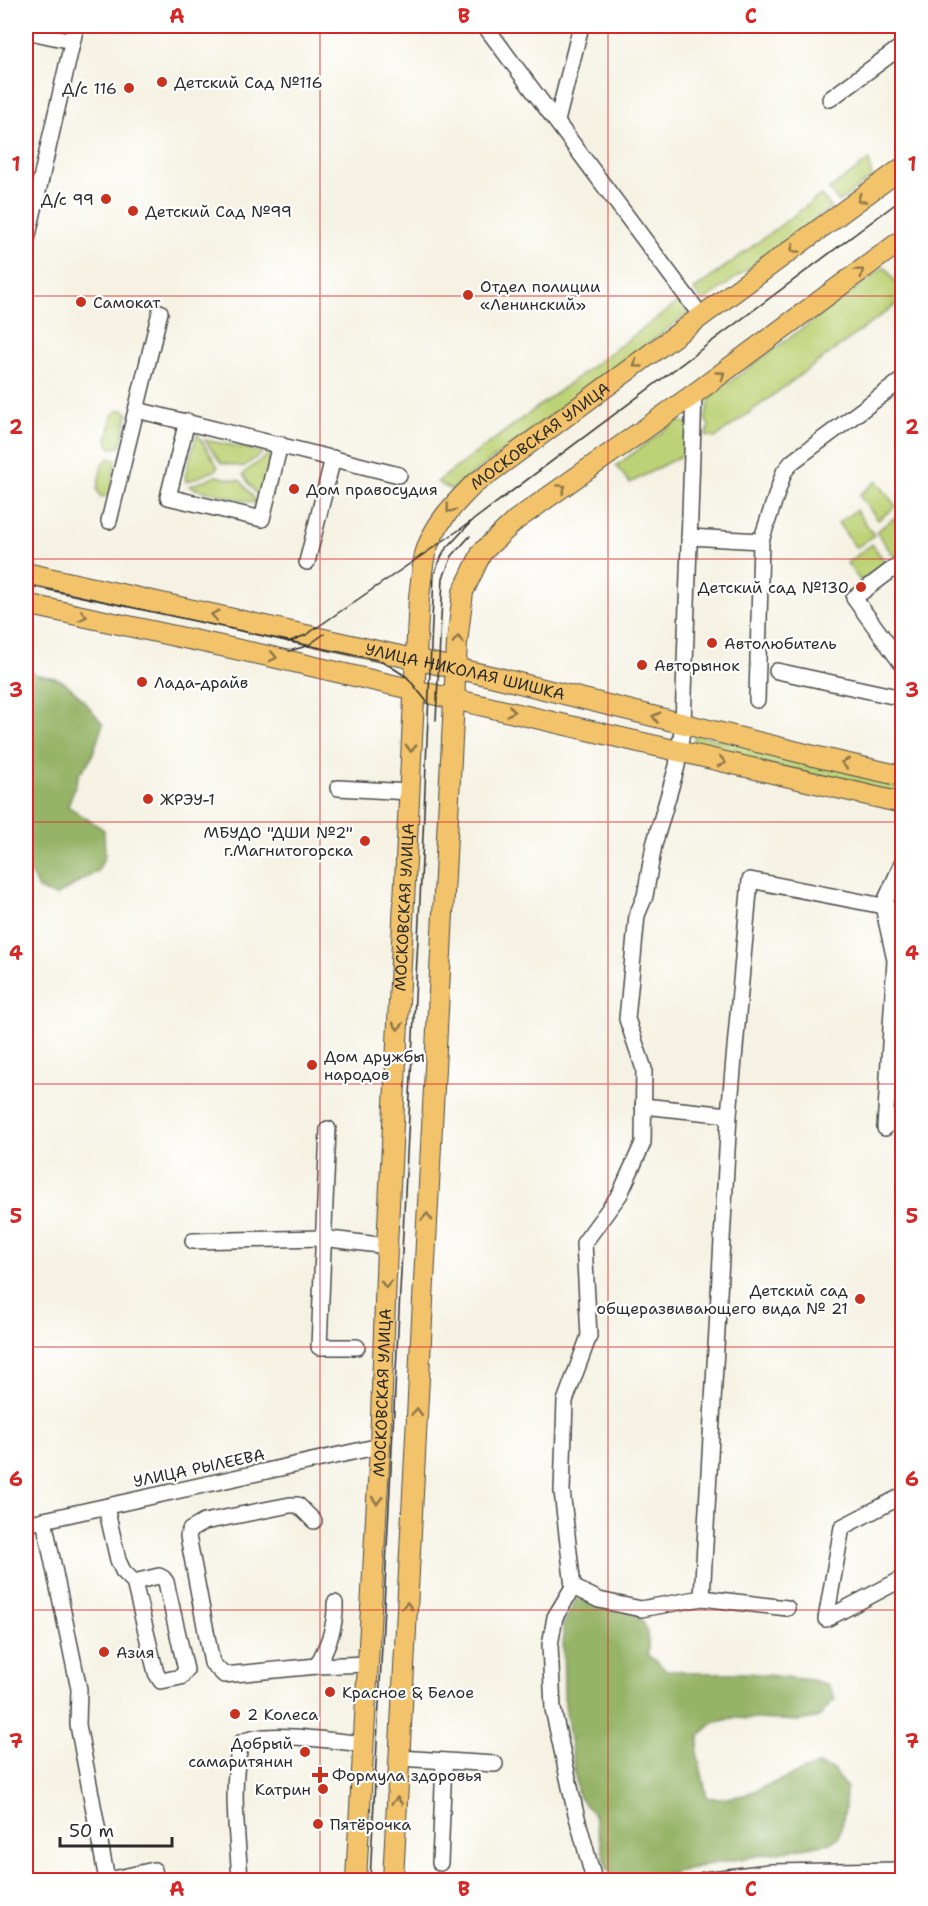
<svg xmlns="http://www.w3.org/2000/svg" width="928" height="1906" viewBox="0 0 928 1906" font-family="'Shantell Sans',sans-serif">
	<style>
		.green { fill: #bdd276; stroke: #747e50; stroke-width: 1.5 }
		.forest { fill: #96b467; stroke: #607049; stroke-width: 1.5 }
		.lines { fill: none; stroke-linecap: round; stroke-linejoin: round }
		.minor-casing { stroke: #494947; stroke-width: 18 }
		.major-casing { stroke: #494947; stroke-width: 22 }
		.minor { stroke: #fff; stroke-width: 15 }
		.major { stroke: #f2c36a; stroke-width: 20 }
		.tram { stroke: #2b2b2b; stroke-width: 1.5 }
		.oneway { stroke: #8e774a }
		.grid { fill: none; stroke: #d62828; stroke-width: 1.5; stroke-opacity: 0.55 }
		.poi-dot { fill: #c8321e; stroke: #fff; stroke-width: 2 }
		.labels { text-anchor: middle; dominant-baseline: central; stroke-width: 4.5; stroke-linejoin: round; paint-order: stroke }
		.poi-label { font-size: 16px; fill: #2b2b2b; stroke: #fff; text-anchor: start }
		.street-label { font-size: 16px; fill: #2b2b2b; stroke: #fff }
		.neatline { fill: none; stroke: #d62828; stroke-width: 2 }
		.grid-label { font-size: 20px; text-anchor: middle; font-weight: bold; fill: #d62828 }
	</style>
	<rect width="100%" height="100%" fill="#fff"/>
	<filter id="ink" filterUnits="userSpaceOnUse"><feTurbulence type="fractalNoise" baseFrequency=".0167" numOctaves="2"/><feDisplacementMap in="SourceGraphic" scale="12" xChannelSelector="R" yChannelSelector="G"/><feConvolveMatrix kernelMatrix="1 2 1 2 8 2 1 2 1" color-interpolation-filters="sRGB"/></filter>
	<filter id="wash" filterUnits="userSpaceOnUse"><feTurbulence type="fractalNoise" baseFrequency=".008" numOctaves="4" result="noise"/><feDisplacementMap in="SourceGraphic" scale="24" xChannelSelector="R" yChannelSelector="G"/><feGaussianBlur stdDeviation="1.35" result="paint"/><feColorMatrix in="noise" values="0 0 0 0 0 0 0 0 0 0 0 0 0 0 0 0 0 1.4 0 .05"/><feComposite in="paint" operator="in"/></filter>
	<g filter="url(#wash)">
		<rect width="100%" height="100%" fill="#f5f2e3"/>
		<!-- green -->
		<g class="green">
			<path d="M869,160L872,177L839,202L829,190Z"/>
			<path d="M821,195L831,207L703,302L694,290Z"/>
			<path d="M885,267L902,291V300L715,438L706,436L709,426L705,419L711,396Z"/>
			<path d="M680,301L689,313L451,490L437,482Z"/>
			<path d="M119,410H124L128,414L120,447L111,448L107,441L112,416Z"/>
			<path d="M677,421L684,422L689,425L686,453L630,483L616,466Z"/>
			<path d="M197,433L218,467L214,471L186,482L185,476Z"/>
			<path d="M205,440L264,452L243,467L221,463Z"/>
			<path d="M272,452L262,502L243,475L245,472Z"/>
			<path d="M109,458L116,460L110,495L101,497L97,490L102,464Z"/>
			<path d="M216,476L241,481L258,504L196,489L189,486Z"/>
			<path d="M877,481L896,506L878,520L859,495Z"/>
			<path d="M856,510L874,535L856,548L838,523Z"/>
			<path d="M894,518L902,530V550L894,556L876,532Z"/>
			<path d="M872,544L886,563L860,581L847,563Z"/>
			<path d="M695,734L902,779V795L693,749Z"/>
		</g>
		<!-- forest -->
		<g class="forest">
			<path d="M26,668C38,679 47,674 60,680C72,685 95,714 103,724L91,759L79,774L68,806L104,830L105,856L98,871L56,896L38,889L26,862Z"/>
			<path d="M576,1599C596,1601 637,1605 645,1626C649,1634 648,1647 648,1655L667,1670L693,1673H749L811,1680L828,1685L835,1699L819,1717L800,1721L733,1718L713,1723L700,1735L697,1752L707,1797L719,1799L744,1795L817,1765L834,1770L846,1788L845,1809L839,1837L830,1843L705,1865L646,1880H616L607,1869L594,1815L578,1796L564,1697L563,1626Z"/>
		</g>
	</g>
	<g filter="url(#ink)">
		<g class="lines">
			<defs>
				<g id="minor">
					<path d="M485,26L702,317"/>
					<path d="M26,31L72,41"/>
					<path d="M830,99L902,46"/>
					<path d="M557,121L581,26"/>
					<path d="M26,244L76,26"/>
					<path d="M137,410L399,475"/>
					<path d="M187,421L168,497L262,519L280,444"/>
					<path d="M109,521L160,312"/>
					<path d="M689,537L761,541L784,472L792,462L902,380"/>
					<path d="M307,562L333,458"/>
					<path d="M902,562L854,598L902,664"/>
					<path d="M777,671L902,698"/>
					<path d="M757,700L761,541"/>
					<path d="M338,788L409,792"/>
					<path d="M643,1106L729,1115"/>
					<path d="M885,1128L895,960L883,906L902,864"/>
					<path d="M328,1129L319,1347H357"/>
					<path d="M193,1241L322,1238L387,1246"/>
					<path d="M902,1496L842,1527L826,1619L902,1579"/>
					<path d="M106,1507L118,1560L123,1571L134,1582L156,1673L161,1681L181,1677L186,1670L166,1582L163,1578L159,1576L134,1582"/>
					<path d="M44,1520L79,1689L78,1725L107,1880"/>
					<path d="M314,1521L298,1505H290L204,1522L190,1530L188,1536L212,1663L224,1675L317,1666L367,1664"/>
					<path d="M26,1524L380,1446"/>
					<path d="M573,1587L599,1600L641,1609L702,1598L787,1608"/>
					<path d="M702,1598L729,1115L750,880L883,906L902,912"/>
					<path d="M317,1666C328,1645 336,1627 335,1603"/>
					<path d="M399,1758L495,1764"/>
					<path d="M440,1863L444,1761"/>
					<path d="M109,1880L154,1870L156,1880"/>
					<path d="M240,1880C238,1841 229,1778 242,1742C268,1730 332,1741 363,1744"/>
					<path d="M594,1880L575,1810L553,1709L550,1645L555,1617L573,1587L562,1491L565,1401L589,1336L584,1243L620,1194L643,1143L644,1069L627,1019L637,915L645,896L654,845L677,766L683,724L694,394"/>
					<path d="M704,1880L769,1872L902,1870"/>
				</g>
				<g id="major">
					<path id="s1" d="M26,573L495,677L822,758L902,776"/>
					<path d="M26,604L268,656L902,803"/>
					<path id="s2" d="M356,1880L380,1446L387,1246L419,597C421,583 422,568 425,554C433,526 453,505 473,485L902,168"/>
					<path d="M393,1880L457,643L463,592L482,552L516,520L694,394L902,240"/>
				</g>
			</defs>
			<!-- minor casing -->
			<use href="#minor" class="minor-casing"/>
			<!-- major casing -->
			<use href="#major" class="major-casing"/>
			<!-- minor -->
			<use href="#minor" class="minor"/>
			<!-- major -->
			<use href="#major" class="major"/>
			<!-- tram -->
			<g class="tram">
				<path d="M26,585L382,661L407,677L428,703"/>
				<path d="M288,642L306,635L472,521L902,199"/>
				<path d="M289,651L307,646L324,634"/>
				<path d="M436,720L443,578L452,556L470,536"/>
				<path d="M370,1880L422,860L434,574L444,551L472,521"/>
			</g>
		</g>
		<!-- one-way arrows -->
		<defs><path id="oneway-chevron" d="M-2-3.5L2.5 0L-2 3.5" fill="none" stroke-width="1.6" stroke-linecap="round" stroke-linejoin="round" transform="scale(1.5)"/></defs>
		<g class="oneway">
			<use href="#oneway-chevron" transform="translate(861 199) rotate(144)"/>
			<use href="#oneway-chevron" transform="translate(794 249) rotate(144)"/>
			<use href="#oneway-chevron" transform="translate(860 272) rotate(-37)"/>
			<use href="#oneway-chevron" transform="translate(637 364) rotate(144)"/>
			<use href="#oneway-chevron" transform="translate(721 375) rotate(-36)"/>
			<use href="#oneway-chevron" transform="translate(562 488) rotate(-35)"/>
			<use href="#oneway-chevron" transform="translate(450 509) rotate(128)"/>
			<use href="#oneway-chevron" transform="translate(215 615) rotate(-168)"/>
			<use href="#oneway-chevron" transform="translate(83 616) rotate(12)"/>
			<use href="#oneway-chevron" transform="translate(458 640) rotate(-87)"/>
			<use href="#oneway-chevron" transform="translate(273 657) rotate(12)"/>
			<use href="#oneway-chevron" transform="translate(511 711) rotate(13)"/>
			<use href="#oneway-chevron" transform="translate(656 717) rotate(-166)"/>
			<use href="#oneway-chevron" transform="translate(411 748) rotate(93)"/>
			<use href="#oneway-chevron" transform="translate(722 762) rotate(13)"/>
			<use href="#oneway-chevron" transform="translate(845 763) rotate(-168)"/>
			<use href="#oneway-chevron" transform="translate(398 1026) rotate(93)"/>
			<use href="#oneway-chevron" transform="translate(427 1217) rotate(-87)"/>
			<use href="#oneway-chevron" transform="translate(386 1284) rotate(92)"/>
			<use href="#oneway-chevron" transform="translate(417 1412) rotate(-87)"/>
			<use href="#oneway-chevron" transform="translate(377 1500) rotate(93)"/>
			<use href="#oneway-chevron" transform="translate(407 1606) rotate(-87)"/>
			<use href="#oneway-chevron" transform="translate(397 1801) rotate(-87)"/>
		</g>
	</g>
	<!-- grid -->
	<path class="grid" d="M320,26V1880M608,26V1880M26,296H902M26,559H902M26,822H902M26,1084H902M26,1347H902M26,1610H902"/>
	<!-- markers -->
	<g class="poi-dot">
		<circle cx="162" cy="82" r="6"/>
		<circle cx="129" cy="88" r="6"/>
		<circle cx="106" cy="199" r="6"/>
		<circle cx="133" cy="211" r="6"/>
		<circle cx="468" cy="295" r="6"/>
		<circle cx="81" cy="302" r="6"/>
		<circle cx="294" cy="489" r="6"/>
		<circle cx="861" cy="587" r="6"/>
		<circle cx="712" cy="643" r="6"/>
		<circle cx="642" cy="665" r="6"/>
		<circle cx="142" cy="682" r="6"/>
		<circle cx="148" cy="799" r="6"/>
		<circle cx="365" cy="841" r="6"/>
		<circle cx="312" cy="1065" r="6"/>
		<circle cx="860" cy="1299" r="6"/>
		<circle cx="104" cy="1652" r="6"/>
		<circle cx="330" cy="1692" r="6"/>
		<circle cx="235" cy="1714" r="6"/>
		<circle cx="305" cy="1752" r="6"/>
		<path d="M317 1766h6v6h6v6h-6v6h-6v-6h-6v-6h6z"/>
		<circle cx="323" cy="1789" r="6"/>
		<circle cx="318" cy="1824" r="6"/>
	</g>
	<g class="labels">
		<!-- poi labels -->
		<g class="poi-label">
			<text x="174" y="82">Детский Сад №116</text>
			<text x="117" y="88" text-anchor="end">Д/с 116</text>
			<text x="94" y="199" text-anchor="end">Д/с 99</text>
			<text x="145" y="211">Детский Сад №99</text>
			<text x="480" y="286">Отдел полиции<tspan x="480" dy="18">«Ленинский»</tspan></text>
			<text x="93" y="302">Самокат</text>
			<text x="306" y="489">Дом правосудия</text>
			<text x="849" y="587" text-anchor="end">Детский сад №130</text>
			<text x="724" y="643">Автолюбитель</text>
			<text x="654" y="665">Авторынок</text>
			<text x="154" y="682">Лада-драйв</text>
			<text x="160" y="799">ЖРЭУ-1</text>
			<text x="353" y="832" text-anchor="end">МБУДО "ДШИ №2"<tspan x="353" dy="18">г.Магнитогорска</tspan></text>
			<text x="324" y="1056">Дом дружбы<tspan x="324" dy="18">народов</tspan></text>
			<text x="848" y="1290" text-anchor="end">Детский сад<tspan x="848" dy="18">общеразвивающего вида № 21</tspan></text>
			<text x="116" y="1652">Азия</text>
			<text x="342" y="1692">Красное &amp; Белое</text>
			<text x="247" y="1714">2 Колеса</text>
			<text x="293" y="1743" text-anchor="end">Добрый<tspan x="293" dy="18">самаритянин</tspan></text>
			<text x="332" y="1775">Формула здоровья</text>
			<text x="311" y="1789" text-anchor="end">Катрин</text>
			<text x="330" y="1824">Пятёрочка</text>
		</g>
		<!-- street labels -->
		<g class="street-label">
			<text stroke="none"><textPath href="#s2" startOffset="1496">МОСКОВСКАЯ УЛИЦА</textPath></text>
			<text stroke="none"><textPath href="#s1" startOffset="450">УЛИЦА НИКОЛАЯ ШИШКА</textPath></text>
			<text stroke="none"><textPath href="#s2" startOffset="974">МОСКОВСКАЯ УЛИЦА</textPath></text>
			<text stroke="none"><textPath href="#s2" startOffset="488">МОСКОВСКАЯ УЛИЦА</textPath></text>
			<text transform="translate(199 1468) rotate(-12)">УЛИЦА РЫЛЕЕВА</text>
		</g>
	</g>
	<!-- margin -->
	<rect width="928" height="1906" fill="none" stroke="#fff" stroke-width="66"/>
	<!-- scale -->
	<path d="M60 1837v9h112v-9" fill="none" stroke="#2b2b2b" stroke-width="3"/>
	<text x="69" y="1837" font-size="18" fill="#2b2b2b" stroke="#ffffff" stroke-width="4.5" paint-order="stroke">50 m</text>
	<rect x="33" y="33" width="862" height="1840" class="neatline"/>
	<g class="grid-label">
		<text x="177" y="23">A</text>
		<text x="464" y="23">B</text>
		<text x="751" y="23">C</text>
		<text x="16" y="171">1</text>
		<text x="912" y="171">1</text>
		<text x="16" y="434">2</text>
		<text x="912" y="434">2</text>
		<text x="16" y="697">3</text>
		<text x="912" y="697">3</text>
		<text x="16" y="960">4</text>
		<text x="912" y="960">4</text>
		<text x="16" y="1223">5</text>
		<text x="912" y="1223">5</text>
		<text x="16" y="1486">6</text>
		<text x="912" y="1486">6</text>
		<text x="16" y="1748">7</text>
		<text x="912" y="1748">7</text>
		<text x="177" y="1896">A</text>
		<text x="464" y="1896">B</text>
		<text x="751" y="1896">C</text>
	</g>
</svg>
